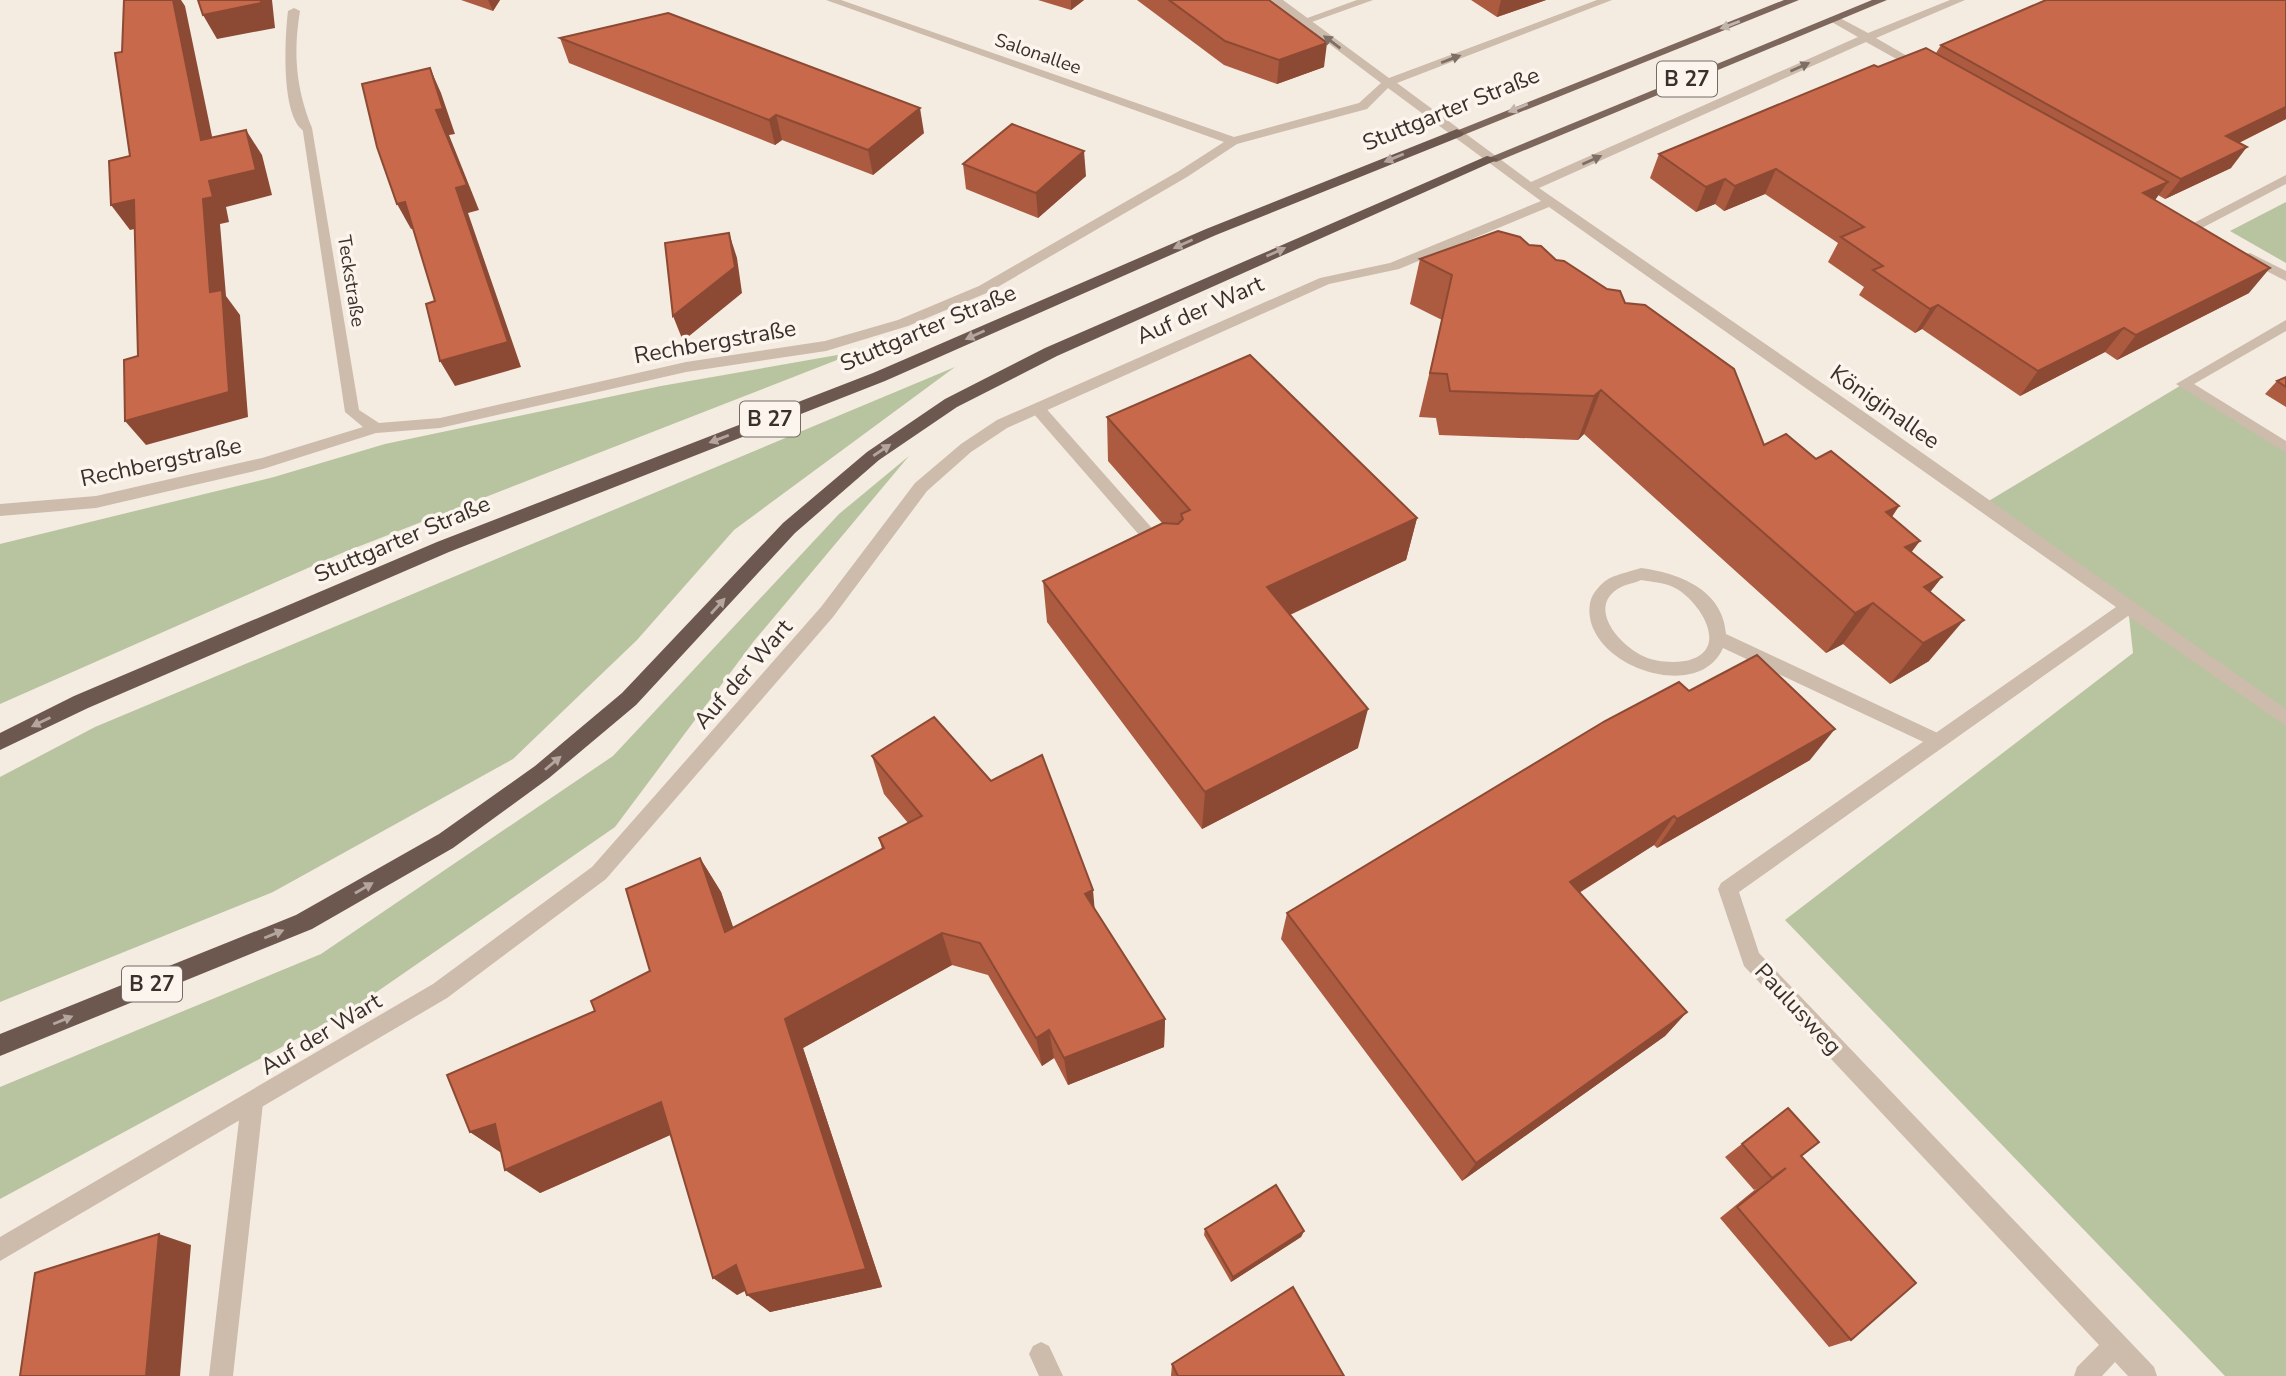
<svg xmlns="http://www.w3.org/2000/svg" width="2286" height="1376" viewBox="0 0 2286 1376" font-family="'Nunito Sans',sans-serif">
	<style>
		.green { fill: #b8c4a0 }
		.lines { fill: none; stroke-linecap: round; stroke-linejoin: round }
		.service { fill: #cdbbac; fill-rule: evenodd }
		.minor { fill: #cdbbac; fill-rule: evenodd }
		.primary { fill: #7d675c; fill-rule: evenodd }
		.trunk { fill: #6c584f; fill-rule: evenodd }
		.wall { fill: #ac5a40 }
		.shaded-wall { fill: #8c4a34 }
		.building { fill: #c8694b; stroke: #8c4a34; stroke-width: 2 }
		.oneway { fill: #c2b5ac }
		.oneway2 { fill: #7d6f65 }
		.oneway3 { fill: #b4a69e }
		.labels { text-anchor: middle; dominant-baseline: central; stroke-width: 7; stroke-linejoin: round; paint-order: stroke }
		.far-street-label { font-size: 19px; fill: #3b302b; stroke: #fbf5ee }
		.shield { fill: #fbf5ee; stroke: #756b66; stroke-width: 2 }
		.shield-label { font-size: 21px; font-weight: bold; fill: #3b302b }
		.street-label { font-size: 23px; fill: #3b302b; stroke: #fbf5ee }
	</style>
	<rect width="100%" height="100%" fill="#f4ebe1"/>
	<!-- green -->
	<g class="green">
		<path d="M2286,202V263L2230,231Z"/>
		<path d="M860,351L342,553L0,704V544L274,477L385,444L661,386Z"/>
		<path d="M955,367L734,530L637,640L513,759L273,892L0,1002V777L95,727Z"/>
		<path d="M2183,384L2286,448V1376H2225L1785,920L2133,653L2128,607L1982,505Z"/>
		<path d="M909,456L754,641L615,827L352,1009L0,1199V1087L321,954L613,756L839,514Z"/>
	</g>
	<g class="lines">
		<!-- service -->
		<g class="service">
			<path d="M1357,0H1373L1309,23L1299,21Z"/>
			<path d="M294,8L300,11C293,53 296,89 312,128L306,132C280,121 285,35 288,11Z"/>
			<path d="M1038,404L1043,405L1166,544L1168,548L1166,552H1154L1033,413L1031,409Z"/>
			<path d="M1641,568C1678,573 1723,589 1726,634L1944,736L1947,741L1944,746L1938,749L1932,746L1723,648C1698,706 1580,664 1590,603C1592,593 1601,583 1610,578C1619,574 1631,571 1641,568ZM1641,580C1654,582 1667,583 1677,589C1702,604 1731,652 1685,661C1672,663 1655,662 1643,656C1619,645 1585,606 1621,587C1627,584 1635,583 1641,580Z"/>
			<path d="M252,1092L260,1095L263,1103L233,1376H209L241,1103L244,1095Z"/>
		</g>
		<!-- minor -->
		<g class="minor">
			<path d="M826,0H841L1234,137L1359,103L1381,83L1271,0H1283L1389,78L1597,0H1612L1397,83L1531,182L1858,37L1830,21V17H1838L1868,33L1950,0H1965L1876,38L1926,67V71H1918L1866,42L1539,188L1867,414L2286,709V726L2128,616L1739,892L1759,953L2154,1367L2157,1376H2128L2115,1362L2102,1376H2074L2077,1367L2099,1345L1744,966L1718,889L1721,883L2116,607L1549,207L1399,269L1329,284L1007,428L971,452L927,491L833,617L606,879L447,998L0,1261V1237L433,984L592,867L821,607L915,483L961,444L997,420L1320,278L1390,263L1541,201L1388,88L1367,109L1237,144L1187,177L989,292L908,326L826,351L686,372L440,428L376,433L263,469L96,508L0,516V504L96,496L262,458L363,427L345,412L302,125L312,128L359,410L379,423L440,418L686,362L825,341L898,320L979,286L1179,171L1224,142Z"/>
			<path d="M2286,175V184L2200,229H2190L2188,226Z"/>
			<path d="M2250,253L2286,271V281L2245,260V254Z"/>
			<path d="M2286,320V331L2194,384L2286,441V453L2176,384Z"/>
			<path d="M1041,1342L1049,1346L1063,1376H1039L1029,1354L1033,1346Z"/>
		</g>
		<!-- primary -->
		<g class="primary">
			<path d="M1784,0H1799L1461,136L1451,133Z"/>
			<path d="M1872,0H1887L1496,162L1486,159Z"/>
		</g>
		<!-- trunk -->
		<g class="trunk">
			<path d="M1457,129L1464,133L1462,136L1216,235L885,381L449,552L88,708L0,750V733L74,696L437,542L873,373L1206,229Z"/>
			<path d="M1487,156L1499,159L1057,356L957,407L879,460L795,533L636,705L549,778L453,848L312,929L0,1056V1034L296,915L439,834L535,766L622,693L783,523L867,452L945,399L1045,348Z"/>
		</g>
	</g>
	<!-- wall -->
	<g class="wall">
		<path d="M461,0H500L493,11Z"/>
		<path d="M1038,0H1084L1071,10Z"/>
		<path d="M1137,0H1269L1324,67L1277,84L1224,65Z"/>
		<path d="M1471,0H1546L1497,17Z"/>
		<path d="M2286,0V119L2239,143L2231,168L2165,199L2158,195L2155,200L2249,293L2117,360L2105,352L2020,396L1922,329L1915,333L1859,295L1864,287L1828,262L1838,243L1765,194L1724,211L1715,204L1696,212L1650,178L1659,154L1878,67L1936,53L1941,45Z"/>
		<path d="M560,38L924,133L873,175L782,140L775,145L569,63Z"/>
		<path d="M963,164L1086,176L1038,218L966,189Z"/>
		<path d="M1529,245L1556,260L1625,303L1764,445L1816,459L1899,506L1892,517L1911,552L1942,577L1930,592L1929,661L1890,684L1843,644L1826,653L1584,434L1578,440L1439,435L1436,418L1419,417L1442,320L1410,304L1420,259Z"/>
		<path d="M2286,377V407L2265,394L2277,381Z"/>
		<path d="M1107,417L1417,518L1406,560L1290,615L1358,748L1202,829L1047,622L1043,581L1162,523L1108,461Z"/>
		<path d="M1689,691L1810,760L1657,848L1654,845L1579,893L1687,1012L1665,1036L1462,1181L1281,939L1287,913Z"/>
		<path d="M872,756L1095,909L1165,1019L1164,1047L1068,1085L1054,1058L1042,1066L988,975L952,965L803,1048L882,1287L770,1312L745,1291L737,1295L670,1135L540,1193L502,1153L470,1132L595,1011L650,971L700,858L721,892L733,928L882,849L879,838L908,823L884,794Z"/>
		<path d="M1788,1108L1851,1340L1829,1347L1720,1218L1757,1188L1754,1190L1725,1157Z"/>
		<path d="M1205,1229L1304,1231L1301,1237L1231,1282L1204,1235Z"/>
		<path d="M1172,1364L1344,1376H1171Z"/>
	</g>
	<!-- shaded-wall -->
	<g class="shaded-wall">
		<path d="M173,0H181L185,6L218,165L201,140Z"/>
		<path d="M261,0H272L275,28L217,39L203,15Z"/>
		<path d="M488,0H500L493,11Z"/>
		<path d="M1071,0H1084L1071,10Z"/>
		<path d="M1501,0H1546L1497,17Z"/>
		<path d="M1327,43L1324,67L1277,84L1279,60Z"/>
		<path d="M430,68L441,93L455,134L449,135L479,210L468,213L521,367L455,386L440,361L456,188L436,110Z"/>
		<path d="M2286,107V119L2210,157L2226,136Z"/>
		<path d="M920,108L924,133L873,175L868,150Z"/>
		<path d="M776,115L782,140L775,145L769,120Z"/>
		<path d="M246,130L262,155L272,195L226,207L229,222L220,224L226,296L240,315L248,417L146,445L125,421L210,292L203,199L209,181Z"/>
		<path d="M2247,147L2231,168L2165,199L2181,179Z"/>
		<path d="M1084,151L1086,176L1038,218L1036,193Z"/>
		<path d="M1776,169L1765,194L1724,211L1735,186Z"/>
		<path d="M1725,179L1715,204L1696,212L1706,187Z"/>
		<path d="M2168,182L2150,207L2143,193Z"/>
		<path d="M134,200L152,225L130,230L111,205Z"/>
		<path d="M405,202L419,227L411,229L397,204Z"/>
		<path d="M729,233L737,258L742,293L683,341L673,316Z"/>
		<path d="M2270,268L2249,293L2117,360L2136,335Z"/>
		<path d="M1938,305L1922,329L1915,333L1930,309Z"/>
		<path d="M2124,328L2105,352L2020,396L2038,371Z"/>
		<path d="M1601,390L1584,434L1578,440L1594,396Z"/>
		<path d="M1899,506L1869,549L1886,512Z"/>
		<path d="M1417,518L1406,560L1261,628L1267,587Z"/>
		<path d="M1920,541L1888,583L1905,547Z"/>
		<path d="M1942,577L1909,619L1924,587Z"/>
		<path d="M1873,603L1843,644L1826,653L1855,613Z"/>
		<path d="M1964,620L1929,661L1890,684L1923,643Z"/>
		<path d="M1368,709L1358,748L1202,829L1205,792Z"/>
		<path d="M1835,729L1810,760L1657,848L1677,819Z"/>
		<path d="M1674,816L1654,845L1553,909L1570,882Z"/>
		<path d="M700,858L721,892L746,964L725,932Z"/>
		<path d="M1093,890L1096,924L1085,894Z"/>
		<path d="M942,933L952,965L803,1048L882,1287L770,1312L747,1295L785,1019Z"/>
		<path d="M1687,1012L1665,1036L1462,1181L1476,1163Z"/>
		<path d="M1165,1019L1164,1047L1068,1085L1064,1058Z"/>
		<path d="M1049,1030L1054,1058L1042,1066L1036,1038Z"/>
		<path d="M661,1102L686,1128L540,1193L505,1170Z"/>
		<path d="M495,1124L506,1156L470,1132Z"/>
		<path d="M1304,1231L1301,1237L1231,1282L1233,1277Z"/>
		<path d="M159,1234L191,1245L180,1376H146Z"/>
		<path d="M736,1265L759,1283L737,1295L713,1278Z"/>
	</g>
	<!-- building -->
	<g class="building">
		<path d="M124,0H173L201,140L246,130L256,170L209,181L213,197L203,199L210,292L222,290L229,392L125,421L124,360L138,356L134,200L111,205L109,161L130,156L115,53L122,52Z"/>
		<path d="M198,0H261V3L203,15Z"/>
		<path d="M1169,0H1269L1327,43L1279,60L1225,41Z"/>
		<path d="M2046,0H2286V107L2226,136L2247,147L2181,179L1941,45Z"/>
		<path d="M668,13L920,108L868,150L776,115L769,120L560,38Z"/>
		<path d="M1926,48L2168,182L2143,193L2270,268L2136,335L2124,328L2038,371L1938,305L1930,309L1873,270L1883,266L1841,237L1864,227L1776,169L1735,186L1725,179L1706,187L1659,154L1874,65L1878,67Z"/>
		<path d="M430,68L443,109L436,110L467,185L456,188L508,342L440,361L426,304L435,301L405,202L397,204L377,147L362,84Z"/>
		<path d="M1012,124L1084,151L1036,193L963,164Z"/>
		<path d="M1498,231L1520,237L1529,245L1541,246L1556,260L1564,261L1607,289L1620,291L1625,303L1645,305L1734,369L1764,445L1786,434L1816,459L1831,451L1899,506L1886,512L1920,541L1905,547L1942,577L1924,587L1964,620L1923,643L1873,603L1855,613L1601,390L1594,396L1450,391L1447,374L1430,373L1452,275L1420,259Z"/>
		<path d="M729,233L735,267L673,316L665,243Z"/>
		<path d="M1250,355L1417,518L1267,587L1368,709L1205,792L1043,581L1163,523L1178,524L1183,519L1181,514L1190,510L1107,417Z"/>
		<path d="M2286,377V387L2277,381Z"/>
		<path d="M1757,655L1835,729L1677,819L1674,816L1570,882L1687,1012L1476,1163L1287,913L1605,721L1679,682L1689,691Z"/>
		<path d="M934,717L991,781L1042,755L1093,890L1085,894L1165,1019L1064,1058L1049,1030L1036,1038L980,943L942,933L785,1019L866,1269L747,1295L736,1265L713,1278L661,1102L505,1170L495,1124L470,1132L447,1075L595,1011L591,1001L650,971L626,889L700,858L725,932L884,848L879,838L922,816L872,756Z"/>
		<path d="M1788,1108L1819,1142L1801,1156L1916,1283L1851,1340L1737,1207L1786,1168L1772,1178L1742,1144Z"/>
		<path d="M1276,1185L1304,1231L1233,1277L1205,1229Z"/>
		<path d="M159,1234L146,1376H20L35,1273Z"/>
		<path d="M1293,1287L1344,1376H1178L1172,1364Z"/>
	</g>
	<!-- one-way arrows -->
	<defs><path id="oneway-solid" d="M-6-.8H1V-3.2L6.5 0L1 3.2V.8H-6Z" transform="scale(1.75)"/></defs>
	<g class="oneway">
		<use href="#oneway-solid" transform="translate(1730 25) rotate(159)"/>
		<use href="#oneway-solid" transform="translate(1518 108) rotate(158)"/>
	</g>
	<g class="oneway2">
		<use href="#oneway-solid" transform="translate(1332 42) rotate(-143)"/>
		<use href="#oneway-solid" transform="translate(1451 59) rotate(-21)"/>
		<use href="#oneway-solid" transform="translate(1800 67) rotate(-24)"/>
		<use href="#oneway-solid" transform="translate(1592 160) rotate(-24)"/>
	</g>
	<g class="oneway3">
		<use href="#oneway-solid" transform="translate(1394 158) rotate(158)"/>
		<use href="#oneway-solid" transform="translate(1183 244) rotate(156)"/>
		<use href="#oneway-solid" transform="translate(1276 252) rotate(-24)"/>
		<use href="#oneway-solid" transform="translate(975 335) rotate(156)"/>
		<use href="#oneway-solid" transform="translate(719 439) rotate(159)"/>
		<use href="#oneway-solid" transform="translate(882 450) rotate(-34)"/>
		<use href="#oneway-solid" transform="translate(718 606) rotate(-48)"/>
		<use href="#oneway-solid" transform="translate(41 722) rotate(154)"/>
		<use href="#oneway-solid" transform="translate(553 763) rotate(-40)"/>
		<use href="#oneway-solid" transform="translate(364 888) rotate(-30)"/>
		<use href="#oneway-solid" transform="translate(274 934) rotate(-22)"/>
		<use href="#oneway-solid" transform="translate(63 1020) rotate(-22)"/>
	</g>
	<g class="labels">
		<!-- far-street labels -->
		<g class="far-street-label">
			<text transform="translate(1038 54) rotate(19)">Salonallee</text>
			<text transform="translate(351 281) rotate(81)">Teckstraße</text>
		</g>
		<!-- shield labels -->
		<g class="shield">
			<rect x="1657" y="61.5" width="60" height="35" rx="5"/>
			<rect x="740" y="401.5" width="60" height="35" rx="5"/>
			<rect x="122" y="966.5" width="60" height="35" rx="5"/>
		</g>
		<g class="shield-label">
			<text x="1687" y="79">B 27</text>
			<text x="770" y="419">B 27</text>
			<text x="152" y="984">B 27</text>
		</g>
		<!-- street labels -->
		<g class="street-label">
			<text transform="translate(1451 109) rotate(-22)">Stuttgarter Straße</text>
			<text transform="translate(1200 310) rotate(-24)">Auf der Wart</text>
			<text transform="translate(928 328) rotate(-23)">Stuttgarter Straße</text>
			<text transform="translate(715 342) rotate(-10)">Rechbergstraße</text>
			<text transform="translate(1885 407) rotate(35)">Königinallee</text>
			<text transform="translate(161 462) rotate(-12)">Rechbergstraße</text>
			<text transform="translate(402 539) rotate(-23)">Stuttgarter Straße</text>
			<text transform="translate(743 674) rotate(-49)">Auf der Wart</text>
			<text transform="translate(1798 1009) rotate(47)">Paulusweg</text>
			<text transform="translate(321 1034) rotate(-31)">Auf der Wart</text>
		</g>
	</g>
</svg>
